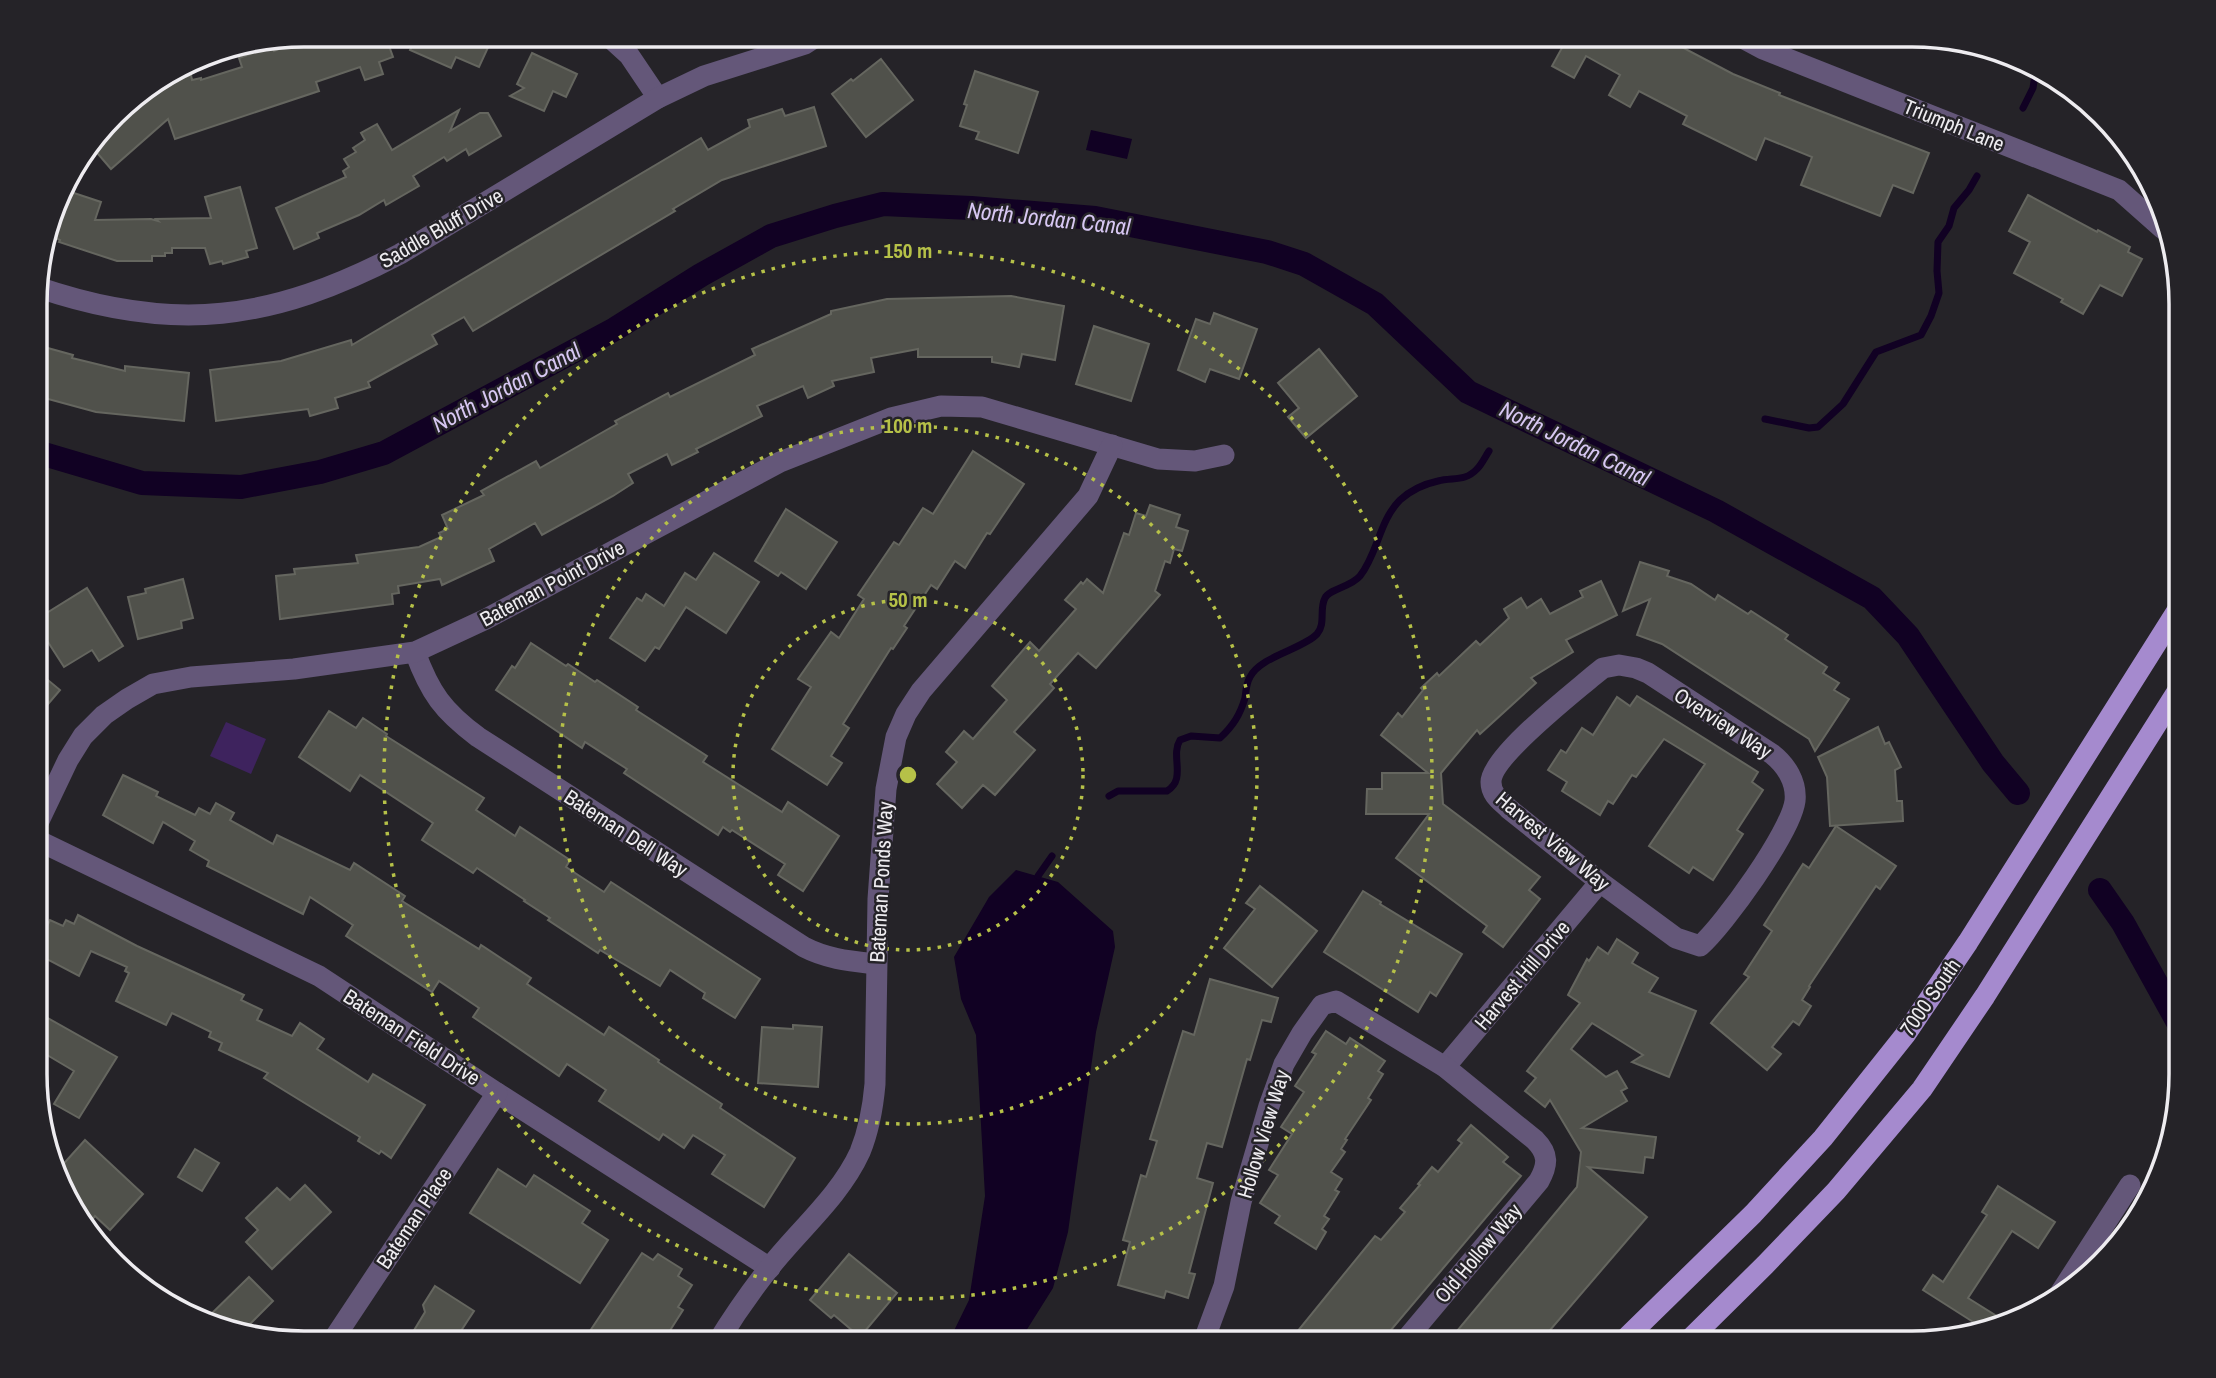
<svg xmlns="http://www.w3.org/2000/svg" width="2216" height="1378" viewBox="0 0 2216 1378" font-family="'Archivo Narrow',sans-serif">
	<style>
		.green { fill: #3e235e }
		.water { fill: #110123 }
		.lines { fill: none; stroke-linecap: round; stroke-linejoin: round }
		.stream { stroke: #110123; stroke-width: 7 }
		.canal { stroke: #110123; stroke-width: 24 }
		.building { fill: #50514b; stroke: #65665f; stroke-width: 2 }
		.street { stroke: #645779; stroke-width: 21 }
		.primary { stroke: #a58ace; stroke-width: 21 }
		.ring { fill: none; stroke: #b6c148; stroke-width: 3.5; stroke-dasharray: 3.5 7 }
		.labels { text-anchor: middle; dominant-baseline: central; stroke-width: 5; stroke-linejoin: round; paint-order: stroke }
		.street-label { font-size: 21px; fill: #eeecf0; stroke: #252328 }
		.water-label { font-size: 23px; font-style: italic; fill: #d7c7f2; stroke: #252328 }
		.rim { fill: none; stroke: #eeecf0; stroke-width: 3.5 }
		.centre { fill: #b6c148; stroke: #252328; stroke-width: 3.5 }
		.ring-label { font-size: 21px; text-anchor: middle; font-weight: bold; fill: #b6c148; stroke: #252328; stroke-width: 5; stroke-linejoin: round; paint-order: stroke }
	</style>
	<rect width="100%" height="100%" fill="#252328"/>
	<!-- green -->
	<path class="green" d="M226,722L266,739L251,774L210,756Z"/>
	<!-- water -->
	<g class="water">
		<path d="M1091,130L1132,139L1127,159L1086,150Z"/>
		<path d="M1016,870L1058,882L1113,931L1115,947L1096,1032L1068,1232L1053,1288L1026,1331L1004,1343H948L969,1300L985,1196L976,1035L961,999L954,957L989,897Z"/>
	</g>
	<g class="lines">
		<!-- stream -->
		<g class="stream">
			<path d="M2023,108L2033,88L2036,68"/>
			<path d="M1765,419L1809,428L1818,427L1843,404L1876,352L1921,335L1931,316L1939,293L1937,271L1938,242L1949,226L1954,208L1969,190L1977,176"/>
			<path d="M1109,796L1118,791H1167C1187,779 1170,756 1180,740L1191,736L1220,738C1233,726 1240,715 1245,698C1246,691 1246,684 1250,677C1261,656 1303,649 1317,634C1326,624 1319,609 1325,598C1329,589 1351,587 1360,576C1378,553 1379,521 1400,500C1411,490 1424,484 1438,481C1453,477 1465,482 1477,469C1482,464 1485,457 1489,451"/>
			<path d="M1038,876L1052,856"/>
		</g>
		<!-- canal -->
		<g class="canal">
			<path d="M37,452L142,483L241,487L320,472L384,453L615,329L701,275L771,236L835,216L883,204L971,208L1095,218L1267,252L1304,264L1375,304L1468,392L1716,511L1872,598L1908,636L1993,763L2018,793"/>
			<path d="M2100,890L2123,923L2180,1026"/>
		</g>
	</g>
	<!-- building -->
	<g class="building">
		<path d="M317,35H385L393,57L379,62L383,74L365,80L360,67L316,82L319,91L175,139L168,119L111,169L92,147L126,102L146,90L191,75L192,80L201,78V80L242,67L239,58L272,46L274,51Z"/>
		<path d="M417,35H478L491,41L479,67L456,57L451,68L410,50Z"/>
		<path d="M1569,35H1659L1733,74L1780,93L1779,95L1929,153L1913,193L1893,185L1880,216L1801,185L1812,157L1765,138L1756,160L1683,124L1687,116L1639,91L1630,107L1609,95L1620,75L1586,56L1574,78L1552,66Z"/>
		<path d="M532,53L577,74L566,97L553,91L544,111L510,96L524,88L517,84Z"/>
		<path d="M881,59L913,100L866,137L832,94L851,79L853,81Z"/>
		<path d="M975,71L1038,92L1018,153L976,139L979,132L960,126L967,105L964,104Z"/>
		<path d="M814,107L826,146L722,180L673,209L675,211L473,331L464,317L432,335L437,344L368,382L370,387L335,398L338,408L310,416L308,409L216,421L210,370L281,361L351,340L352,345L701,138L708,150L750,127L748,120L782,109L785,116Z"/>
		<path d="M459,110L450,131L480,113H488L501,136L469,155L466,149L447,161L444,157L413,176L419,186L386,205L384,200L359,215L317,233L319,238L294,249L276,208L346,177L343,171L349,167L344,159L356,152L353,148L365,140L361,133L377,124L392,150Z"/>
		<path d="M240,187L257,248L246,251L248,257L223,264L222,261L210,264L205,248H172V253H165V256H152V261H117L59,242L60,240L48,235L62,189L101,202L95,220L151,219L158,221L156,219L211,218L205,197Z"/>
		<path d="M2028,195L2097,232L2098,230L2130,247L2128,252L2142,259L2122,296L2100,285L2083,314L2061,302L2063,299L2014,273L2030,242L2009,231Z"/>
		<path d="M1011,296L1064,306L1055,360L1022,354L1019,367L992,362V357H918V349L871,358L874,372L832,381L834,386L808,398L803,386L757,406L762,416L696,449L698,452L672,465L667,454L628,474L633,483L613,496L542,535L535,523L489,549L494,561L442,585L440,579L398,586L399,593L392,594L393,604L280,619L276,576L295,574L294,569L358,563L356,555L419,547L441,537L439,533L448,529L442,515L484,495L481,491L536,461L540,468L617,424L615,421L668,393L670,397L755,355L752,349L831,314V311L887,299Z"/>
		<path d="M1214,313L1257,329L1239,379L1210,369L1205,382L1178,370L1196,319L1210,324Z"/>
		<path d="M1094,326L1149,344L1131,401L1076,384Z"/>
		<path d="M37,345L73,355L72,358L125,371V366L189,373L184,421L96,412L37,396Z"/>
		<path d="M1319,349L1357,396L1306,438L1288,417L1299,408L1278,383Z"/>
		<path d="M973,451L1024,484L990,534L987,533L965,568L955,561L937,589L931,585L904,626L907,628L893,649L891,648L843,724L849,728L831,756L842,763L827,785L772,749L811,687L798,679L831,632L839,638L864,599L858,595L894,542L899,545L923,508L933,514Z"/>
		<path d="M1150,505L1180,515L1176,527L1188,531L1182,551L1174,549L1170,563L1165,561L1155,591L1160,595L1096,668L1078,653L1050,684L1054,688L1014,732L1035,750L995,795L983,785L962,808L937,784L957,762L946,752L964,731L973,739L1007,700L992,686L1030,642L1039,651L1076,609L1065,600L1081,582L1083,584L1087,579L1103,593L1124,533L1129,535L1136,513L1146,516Z"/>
		<path d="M786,509L837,542L806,589L781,572L778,576L755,561Z"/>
		<path d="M714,553L759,582L726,633L686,607L659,649L655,647L645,661L610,638L637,598L642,601L646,594L664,606L685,573L696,580Z"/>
		<path d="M1640,562L1669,571L1667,576L1691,584L1715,600L1718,595L1748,614L1751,611L1788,635L1785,639L1827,667L1823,673L1839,683L1834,690L1849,699L1815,751L1809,739L1662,644L1637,635L1650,599L1623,611Z"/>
		<path d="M183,579L193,618L181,621L182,628L138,639L128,597L146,593L145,589Z"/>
		<path d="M1601,581L1617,615L1566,640L1573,652L1531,678L1536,683L1480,734L1477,730L1441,773L1443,804L1540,877L1529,890L1540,899L1503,947L1483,932L1487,926L1396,858L1429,814H1366L1367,789H1382V773H1428L1381,735L1398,713L1402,717L1423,690L1421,688L1437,673L1439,676L1476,641L1480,645L1509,618L1504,609L1521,598L1527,608L1541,599L1550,614L1583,597L1580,591Z"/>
		<path d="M87,588L123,646L99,661L92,650L64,667L37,625V619Z"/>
		<path d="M531,643L566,666L568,664L595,682L597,680L638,707L636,710L707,756L703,762L782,812L788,802L839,836L803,891L778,875L785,864L732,830L730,832L723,827L718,835L624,773L627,769L585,742L582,748L496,690L512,666L515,668Z"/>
		<path d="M37,671L60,690L37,717Z"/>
		<path d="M1637,696L1758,772L1752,782L1763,790L1737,830L1743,834L1713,880L1693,867L1689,873L1649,846L1705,764L1664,739L1636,777L1632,775L1613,804L1608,801L1600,815L1562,791L1567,782L1548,770L1561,750L1566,753L1582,728L1593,735L1617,697L1630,706Z"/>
		<path d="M329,711L356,728L363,718L387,734L386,736L484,798L476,810L515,836L520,827L570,860L566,867L604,892L611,882L760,979L735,1018L703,998L705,993L670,970L660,986L600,950L598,953L548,920L550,918L524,901L525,900L477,868L473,873L422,840L433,823L360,775L350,791L299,757Z"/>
		<path d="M1878,727L1885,744L1889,742L1901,767L1895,770L1897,801H1902L1903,821L1830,826L1827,777L1818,757Z"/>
		<path d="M123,775L158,792L156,796L195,815L199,808L210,814L216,803L234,813L230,820L273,844L277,835L350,870L354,863L405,896L402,901L479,949L481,945L531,978L527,984L604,1035L609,1027L659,1060L658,1062L722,1104L720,1108L795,1158L764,1207L712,1174L725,1155L693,1135L684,1148L663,1134L659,1140L599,1101L606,1090L567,1064L559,1076L473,1017L479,1008L439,981L432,992L346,936L353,925L310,897L303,914L207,866L209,861L190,850L195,841L163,822L153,843L103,815Z"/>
		<path d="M1836,826L1896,866L1880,889L1876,886L1809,986L1810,987L1802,1000L1811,1006L1799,1025L1793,1021L1772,1047L1781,1054L1767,1070L1711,1023L1749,977L1744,974L1772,931L1764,925L1803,864L1809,868Z"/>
		<path d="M1260,886L1317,931L1272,987L1224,948L1255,909L1246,903Z"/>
		<path d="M1363,891L1381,902L1380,904L1462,954L1436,996L1430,992L1418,1012L1324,952Z"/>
		<path d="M78,915L137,946L244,995L241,1000L262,1010L257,1020L292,1036L300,1023L324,1039L317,1049L368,1082L373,1074L425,1105L391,1158L381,1151L379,1154L358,1141L360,1137L264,1078L268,1073L219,1050L222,1043L209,1037L211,1032L172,1013L166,1025L116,1001L129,973L125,971L127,967L91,951L79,976L37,954V947L50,920L63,926L66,920L74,924Z"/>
		<path d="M1617,939L1638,953L1632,963L1658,978L1649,992L1696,1011L1669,1077L1632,1062L1643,1055L1592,1023L1571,1049L1606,1077L1617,1071L1627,1088L1621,1091L1627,1101L1582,1128L1656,1137L1653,1158L1645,1157L1643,1173L1588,1167L1647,1217L1539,1343H1447L1577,1187L1581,1152L1550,1100L1545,1107L1525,1091L1536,1078L1527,1071L1580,1003L1568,995L1587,959L1589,961L1598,947L1608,954Z"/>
		<path d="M1210,979L1278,998L1271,1022L1262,1020L1250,1060L1247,1059L1222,1147L1207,1143L1197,1178L1213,1183L1189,1273L1195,1274L1188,1298L1166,1291L1164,1298L1118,1285L1130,1242L1123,1240L1141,1175L1146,1177L1157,1141L1150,1139L1183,1031L1194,1035Z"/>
		<path d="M37,1012L117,1057L79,1118L54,1104L74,1071L37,1049Z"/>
		<path d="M793,1025L822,1027L818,1087L758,1083L762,1027L793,1029Z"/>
		<path d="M1326,1031L1346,1044L1350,1038L1385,1061L1378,1071L1383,1074L1368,1098L1371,1100L1345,1139L1347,1140L1341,1149L1345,1152L1331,1172L1342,1179L1335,1190L1339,1192L1324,1216L1329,1219L1322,1229L1326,1232L1316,1249L1275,1223L1280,1216L1260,1203L1278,1175L1269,1170L1292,1134L1281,1127L1304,1092L1295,1086L1316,1054L1312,1052Z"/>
		<path d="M1471,1125L1508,1157L1503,1162L1521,1176L1380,1343H1288L1375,1236L1381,1240L1405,1212L1400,1208L1420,1185L1418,1184L1432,1167L1438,1172L1462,1143L1458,1140Z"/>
		<path d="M85,1140L143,1194L110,1230L95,1216L92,1220L69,1198L75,1191L61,1178L58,1170Z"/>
		<path d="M195,1149L219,1163L202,1191L178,1177Z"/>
		<path d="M498,1169L526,1187L534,1175L590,1211L582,1223L608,1240L580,1283L470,1213Z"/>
		<path d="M305,1185L331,1212L272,1269L246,1242L258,1230L246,1218L277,1188L290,1200Z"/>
		<path d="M1998,1186L2055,1222L2038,1248L2012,1231L1968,1298L2003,1320L1981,1327L1923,1290L1933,1275L1943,1282L1987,1215L1982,1212Z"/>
		<path d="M642,1253L653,1260L658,1254L682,1269L678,1276L692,1285L678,1307L683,1310L662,1343H582Z"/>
		<path d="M849,1254L897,1293L860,1337L834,1315L831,1318L810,1300Z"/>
		<path d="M249,1277L273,1301L241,1333L218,1329L203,1322Z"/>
		<path d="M435,1286L474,1311L453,1343H419L410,1337L425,1312L423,1305Z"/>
	</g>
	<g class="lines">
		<!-- street -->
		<g class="street">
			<path d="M607,35L629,55L658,98"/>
			<path d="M1737,35L1763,49L2119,190L2163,229"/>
			<path d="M37,287C174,334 272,321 400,254L658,98L704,76L805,44L819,35"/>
			<path d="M415,652C430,693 443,711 478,737L804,947C827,959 850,961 876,964"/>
			<path d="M1619,665L1636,668L1648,673L1772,754C1786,765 1797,782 1795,801C1791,832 1724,925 1700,946L1676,938L1600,882L1509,809C1501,801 1491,795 1491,782C1491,757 1572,694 1593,676L1603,668Z"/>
			<path d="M37,825L68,760L83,736L104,715L127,699L153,684L191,677L294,669L415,652L486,619L780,462L891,418L941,406L982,407L1158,459L1195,461L1224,455"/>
			<path d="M37,840L319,976L497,1093L770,1268"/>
			<path d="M1445,1067L1600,882"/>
			<path d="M2059,1295L2130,1185"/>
			<path d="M331,1343L497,1093"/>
			<path d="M717,1343C733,1317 751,1291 770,1267C799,1230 840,1196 860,1152C869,1130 873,1107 875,1084L878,899L886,789L896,737L906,714L921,691L1088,496L1112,445"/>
			<path d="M1203,1343L1224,1286L1241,1202L1269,1106L1284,1064L1302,1033L1322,1005L1336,1001L1445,1067L1535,1140C1549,1154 1548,1165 1539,1181L1403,1343"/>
		</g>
		<!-- primary -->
		<g class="primary">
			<path d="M1621,1343L1753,1214L1823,1138L1905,1035L1968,942L2180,606"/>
			<path d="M1686,1343L1765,1265L1836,1191L1922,1089L1985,996L2180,687"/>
		</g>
	</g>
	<!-- distance rings -->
	<g class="ring">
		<circle cx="908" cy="775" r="175"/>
		<circle cx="908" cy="775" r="349"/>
		<circle cx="908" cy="775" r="524"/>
	</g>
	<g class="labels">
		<!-- street labels -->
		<g class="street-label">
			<text transform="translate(1954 125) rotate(22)">Triumph Lane</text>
			<text transform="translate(441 228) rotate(-30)">Saddle Bluff Drive</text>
			<text transform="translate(552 583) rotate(-28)">Bateman Point Drive</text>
			<text transform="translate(1723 723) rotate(33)">Overview Way</text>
			<text transform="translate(626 833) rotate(33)">Bateman Dell Way</text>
			<text transform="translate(1553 841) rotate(40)">Harvest View Way</text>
			<text transform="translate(881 882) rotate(-87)">Bateman Ponds Way</text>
			<text transform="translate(1522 975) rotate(-50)">Harvest Hill Drive</text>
			<text transform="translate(1930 997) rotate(-55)">7000 South</text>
			<text transform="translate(412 1037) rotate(33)">Bateman Field Drive</text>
			<text transform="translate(1263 1134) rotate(-73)">Hollow View Way</text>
			<text transform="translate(414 1218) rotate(-56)">Bateman Place</text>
			<text transform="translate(1478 1253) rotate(-50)">Old Hollow Way</text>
		</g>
		<!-- water labels -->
		<g class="water-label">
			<text transform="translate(1049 218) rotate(6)">North Jordan Canal</text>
			<text transform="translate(506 387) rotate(-28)">North Jordan Canal</text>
			<text transform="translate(1575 443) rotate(26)">North Jordan Canal</text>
		</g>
	</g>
	<!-- crop -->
	<path d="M0 0H2216V1378H0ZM304 47H1912A257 257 0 0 1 2169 304V1074A257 257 0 0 1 1912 1331H304A257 257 0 0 1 47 1074V304A257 257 0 0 1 304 47Z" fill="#252328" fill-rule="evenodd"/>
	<path class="rim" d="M304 47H1912A257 257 0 0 1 2169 304V1074A257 257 0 0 1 1912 1331H304A257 257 0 0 1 47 1074V304A257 257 0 0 1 304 47Z"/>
	<circle cx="908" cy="775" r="10" class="centre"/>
	<g class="ring-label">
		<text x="908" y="258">150 m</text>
		<text x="908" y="433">100 m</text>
		<text x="908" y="607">50 m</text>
	</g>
</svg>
